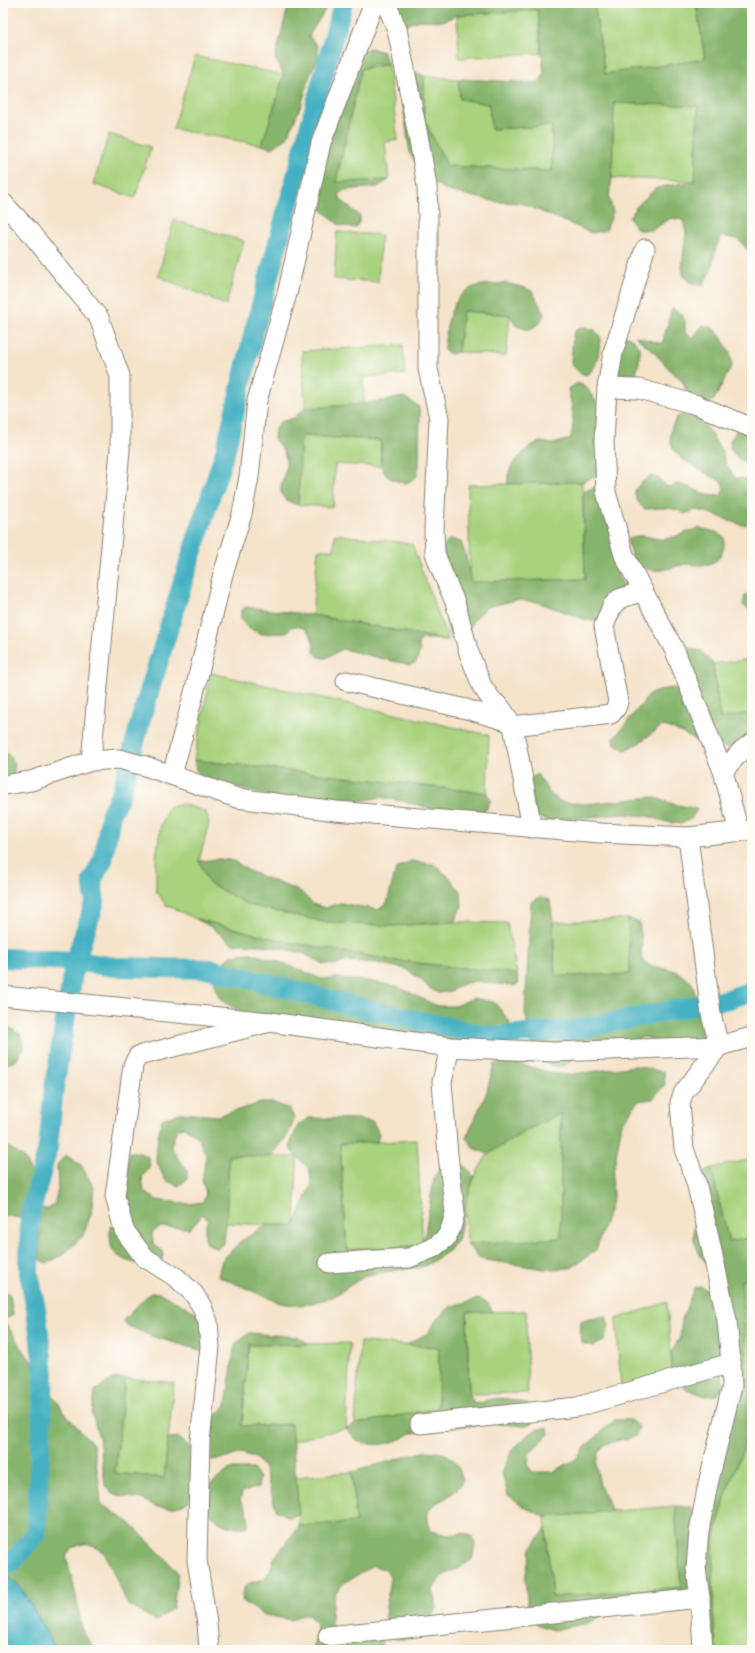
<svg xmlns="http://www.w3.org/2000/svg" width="755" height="1653" viewBox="0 0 755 1653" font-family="'Gentium Book Plus',serif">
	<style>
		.green { fill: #a8d27d; stroke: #62774c }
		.forest { fill: #86b46c; stroke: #516844 }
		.water { fill: #44b1c2; stroke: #30666f }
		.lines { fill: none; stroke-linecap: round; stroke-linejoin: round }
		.canal { stroke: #44b1c2; stroke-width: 20 }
		.minor-casing { stroke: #888073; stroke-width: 21 }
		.minor { stroke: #fff; stroke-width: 19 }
	</style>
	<rect width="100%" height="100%" fill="#fdfcf7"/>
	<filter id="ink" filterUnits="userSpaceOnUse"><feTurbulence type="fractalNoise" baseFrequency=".025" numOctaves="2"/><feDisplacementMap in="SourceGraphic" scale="8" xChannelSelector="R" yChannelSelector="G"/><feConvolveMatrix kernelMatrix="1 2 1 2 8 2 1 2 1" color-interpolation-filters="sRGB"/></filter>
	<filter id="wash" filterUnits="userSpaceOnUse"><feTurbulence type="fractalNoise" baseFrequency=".012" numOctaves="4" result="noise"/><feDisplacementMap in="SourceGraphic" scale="16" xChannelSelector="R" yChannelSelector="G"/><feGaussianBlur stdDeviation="0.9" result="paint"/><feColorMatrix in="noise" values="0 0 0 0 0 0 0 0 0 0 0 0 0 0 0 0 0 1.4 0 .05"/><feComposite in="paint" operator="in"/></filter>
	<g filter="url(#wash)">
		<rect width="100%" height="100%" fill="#f5e3ca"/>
		<!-- green -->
		<g class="green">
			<path d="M594,3H696L705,59L605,74Z"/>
			<path d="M538,10L541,53L459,58L457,15Z"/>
			<path d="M195,56L284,75L262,145L173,129Z"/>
			<path d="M388,64L398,140L385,142L389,180L336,183L361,69Z"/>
			<path d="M424,76L458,79L461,99L489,104L491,129L552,126V171L447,166L424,119Z"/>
			<path d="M614,103L698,106L695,181L612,178Z"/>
			<path d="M109,134L151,147L135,198L93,184Z"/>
			<path d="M174,220L244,241L226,305L158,276Z"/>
			<path d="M337,232L381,235L378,282L334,279Z"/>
			<path d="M462,311L510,315L506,356L458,352Z"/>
			<path d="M403,345L405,374L363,377L364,404L305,408L302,351Z"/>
			<path d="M300,436L381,440L380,466L335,464L333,507L298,505Z"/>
			<path d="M582,482L585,579L470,582L468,485Z"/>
			<path d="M335,534L412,544L448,640L312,615L318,550H334Z"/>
			<path d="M752,659V713L720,718L713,664Z"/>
			<path d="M211,673L489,735L487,793L194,760Z"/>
			<path d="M183,804L206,812L209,823L199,861L209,883L248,904L324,922L392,926L454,922L507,923L517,974L391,960L288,942L196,919L166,905L156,891V857L161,825L168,807Z"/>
			<path d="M628,919L630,974L555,977L553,922Z"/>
			<path d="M561,1112V1239L467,1244L465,1206L474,1177L488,1154L526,1131Z"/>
			<path d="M417,1140L423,1246L347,1250L340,1144Z"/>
			<path d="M228,1155L297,1157L295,1226L226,1223Z"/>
			<path d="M752,1159V1237L729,1242L711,1168Z"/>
			<path d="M752,1266V1650H716L713,1612V1544L726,1494L744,1447L749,1393L740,1269Z"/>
			<path d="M667,1302L672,1373L621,1389L616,1319Z"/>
			<path d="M526,1311L528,1393L469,1394L467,1312Z"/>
			<rect x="3" y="1325" width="4" height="118"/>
			<path d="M360,1342L439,1347L438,1408L355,1424Z"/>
			<path d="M350,1343L346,1428L292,1441L291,1424L242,1426L249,1345Z"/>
			<path d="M125,1378L174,1383L164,1478L115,1473Z"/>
			<path d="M352,1472L356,1522L299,1526L296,1477Z"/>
			<path d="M675,1506L681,1587L552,1597L545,1517Z"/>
			<path d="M383,1647V1650H339Z"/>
		</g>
		<!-- forest -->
		<g class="forest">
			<path d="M289,3H329L309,36L317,46L318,57L310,75L302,103L287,138L272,148L262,145L284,75L275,58Z"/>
			<path d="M394,3H594L605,74L705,59L696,3H752V254L737,239L722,236L716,247L711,270L702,286L688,281L684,276L682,268L686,232L683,220L671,218L652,230H638L629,218L637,206L656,188L695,181L698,106L614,103L612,178L609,197L613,212L606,230L592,233L521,203L498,202L470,196L448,191L427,179L410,154L404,113L405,78L409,74L417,73L424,76V119L447,166L552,171V126L491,129L489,104L460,99L458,79L539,83L544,74L538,10L457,15L443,21L419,20L402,26Z"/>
			<path d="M371,48L383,52L388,64L361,69L336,182L389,180L377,187L344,190L339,194L341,200L360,216L359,223L355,228L339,225L320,208L319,180L320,171L360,51Z"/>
			<path d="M505,283L526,288L533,292L544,314L540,323L529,330L516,326L510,315L463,311L458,352L451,354L444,350C446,327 450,295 474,287C483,284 495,284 505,283Z"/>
			<path d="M672,309L682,314L685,321V333L693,338L703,325L713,328L721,337L730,353L732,365L714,400L705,405L687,395L684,384L680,378L673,373L653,351L635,336L662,344Z"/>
			<path d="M584,327L595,330L601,338C598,351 599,369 586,375L580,373L571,364L573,335L576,330Z"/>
			<path d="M620,334L630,337L640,347C640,358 639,369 633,378L626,380L615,369Z"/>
			<path d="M578,383L586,387L602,410L600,465L596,476L582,482L508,484V474L513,463L529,447L540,442L553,444L570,439C576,423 572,406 568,389Z"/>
			<path d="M404,397L418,406L420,413L419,466L416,477L407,483C375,479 382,464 381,440L301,436L298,505C267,496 288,479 286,461C286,453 279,445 274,439L275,429L280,422L294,418L305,408L364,404Z"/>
			<path d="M689,413L704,424L722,451L725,463L735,478L747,479L751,471L747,463L738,458L731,451L730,441L737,430L752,433V524L741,525L707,512L695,510L685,514C673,505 658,509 644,509C630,493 632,489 650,476L659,478L666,486L671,487L676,484L690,487L706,495L721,496L724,489L722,482C696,466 654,454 677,417Z"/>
			<path d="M595,487L600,489L619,558L616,570L619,578L628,590V604L617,619L587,620L537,602L516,600L487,607L472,622L467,637L462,641L453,642C441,622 452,615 451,596C449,580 445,564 443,547L450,539L461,542L466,556L471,582L585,579L583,492Z"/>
			<path d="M699,528L716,532L724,537C725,552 720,564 703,565C696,566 689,563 682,565C660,570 657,575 635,563L627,540C644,530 650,541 666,539C677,537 688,531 699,528Z"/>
			<path d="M752,593V611L743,605L745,595Z"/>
			<path d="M246,607L312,615L448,640L423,639L418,643L420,651L416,662L410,665L342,649L326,658L319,657L314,652C314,638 309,626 293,626L286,633L262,634L248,628L241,620V610Z"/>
			<path d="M690,648L701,651L713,664L720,718L752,713V735L736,745L726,748L720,744L674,676C674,663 677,654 690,648Z"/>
			<path d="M676,688L695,701L707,741L702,743C688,737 676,728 662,726L639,743L625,750L615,744L614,738L650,694L665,689Z"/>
			<path d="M3,752H6L15,764L13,775L3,785Z"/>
			<path d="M194,760L487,793L491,800L486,810L477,814L445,813L419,805L381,797L344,804L273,797L205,780L196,770Z"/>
			<path d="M537,774L551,795L562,802L587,804L653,797L673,804L697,809L692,818L681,824L667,822L648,816L624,814L548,821L534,815L530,779Z"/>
			<path d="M220,859L234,861L249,871L301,892L313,904L325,908L340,903L378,910L387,903L396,869L411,861L434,864L451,879L461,893L462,906L454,922L392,926L324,922L248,905L209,883L199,861Z"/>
			<path d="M540,897L550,900L553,922L555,976L630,974L628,919L639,922L642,942L641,958L648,965L676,971L692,983L701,1017L708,1029L707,1042L654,1040L644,1037L629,1041L607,1040L585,1047L571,1061L563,1066H552L536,1060L525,1012L531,902Z"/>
			<path d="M196,919L288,942L391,960L517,974L519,983L514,986L476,981L463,984L451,991L438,993L429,988L420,979L406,969L376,963L348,961L335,965L323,964L305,954L286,949L261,945L233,944L211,927Z"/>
			<path d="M251,953L285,964L322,979L336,978L367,981L396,986L437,1006H455L473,998L494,1002L510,1022L503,1044L441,1057L430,1051L323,1019L313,1024C289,1020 239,1018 223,1000C217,994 215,986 214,978C227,957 225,955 251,953Z"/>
			<path d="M3,1023L21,1035L23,1048L16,1061L3,1065Z"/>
			<path d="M508,1061L549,1072L566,1075L636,1066L664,1072L665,1084L653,1099L638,1101L622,1123L612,1178L613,1198L596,1250L571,1268L545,1269L480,1259L467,1244L561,1238V1113L526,1131L488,1154L475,1149L466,1138L486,1094L494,1064Z"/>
			<path d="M261,1103H274L290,1109L294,1118C290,1135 282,1144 270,1157L229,1155L226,1223L224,1243L217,1249L205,1242V1226L208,1220L203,1214L190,1228L161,1227L152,1232L153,1244L163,1251V1258L153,1266C139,1264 115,1262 111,1245C110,1239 110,1232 110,1226L119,1227L128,1212L126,1193L129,1152H138L148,1157L150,1167L142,1177L144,1192L157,1200L189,1204L203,1202L206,1193L202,1181L206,1155L197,1136L184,1127L177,1129L171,1146L179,1160L187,1169V1179L179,1186L165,1180L156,1160L158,1135L162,1119L180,1113L218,1116Z"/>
			<path d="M309,1118L358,1119L373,1122L379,1134L377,1142L340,1144L347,1250L423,1245L434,1178L442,1163C459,1161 465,1164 474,1177L465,1206L459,1238L449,1251L425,1266L366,1275L333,1297L301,1306L280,1303L218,1276L222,1260L241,1241L267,1225H295L312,1184L309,1168L292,1152L290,1145L298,1125Z"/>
			<path d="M3,1143L24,1158L33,1176L30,1197L39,1208L48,1209L54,1205L58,1190L57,1165L65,1155L81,1165L94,1188L91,1214L83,1236L63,1255L47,1263L39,1259L40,1230C32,1220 16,1217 3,1215Z"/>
			<path d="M711,1168L729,1242L752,1237V1279L741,1280L749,1393L744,1447L726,1494L713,1544V1612L716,1650H701L697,1586L732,1381L711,1268L701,1257L694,1241V1224L698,1211L699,1181L703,1173Z"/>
			<path d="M701,1286L716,1296L723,1384L718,1395L705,1396L685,1388L672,1373L671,1353L680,1337L682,1319L694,1288Z"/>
			<path d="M3,1289L10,1295L13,1315L7,1318H3Z"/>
			<path d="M150,1293H160L195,1312L217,1338L203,1351L154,1337L126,1325L124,1321L125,1318Z"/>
			<path d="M477,1299L487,1302L493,1312H467L469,1394L474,1403C483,1404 484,1400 492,1399C504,1397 516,1400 527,1404L535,1416L533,1423L523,1426L491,1423L411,1433C396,1443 374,1449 357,1440C353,1437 350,1432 346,1428L355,1424L438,1408L439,1347L406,1345L428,1333L437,1319L450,1307Z"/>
			<path d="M606,1316L609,1326L604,1341L593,1346L581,1343L580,1333L581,1321Z"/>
			<path d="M7,1325L67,1416L93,1444L99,1482L101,1504L130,1523L162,1555L178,1573L173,1608L156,1621L128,1605L104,1552L87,1543L71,1548L66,1557L74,1586L82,1630L95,1650H57L24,1592L3,1572V1443L7,1442Z"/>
			<path d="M249,1333L298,1337L309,1344L249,1345L242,1426L291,1424L299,1514L289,1517L276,1510L265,1470L256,1458L241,1453L227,1458L211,1460L205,1453L210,1431L217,1414L226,1405L235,1344Z"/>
			<path d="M125,1378L115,1473L164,1478L168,1439L177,1437L190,1447L193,1490L189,1501L183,1505L170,1508L157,1507L142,1499L112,1494L105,1485L99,1437L92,1414L95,1391L112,1379Z"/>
			<path d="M615,1420H632L639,1427L636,1436L605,1444L598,1453L596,1464L600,1486L612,1511L545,1517L526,1508L508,1495L502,1473L512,1450L529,1434L538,1429L548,1427L549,1434L529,1453L528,1465L532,1472H553L576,1459L588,1444Z"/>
			<path d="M426,1451C451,1453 454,1456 463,1479C461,1484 458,1489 454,1492C436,1507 421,1502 431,1531L448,1535L462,1533L472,1536L475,1544L472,1560L441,1577L433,1589L436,1608L425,1633L412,1638L396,1640L389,1635L385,1615L390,1577L385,1569L373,1566L345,1582L335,1593L331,1612V1623L334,1629L381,1625L383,1647L339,1650H313L317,1623L308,1615L299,1616L290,1620L265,1615L243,1602C239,1585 250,1582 264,1579L270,1571L274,1558L299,1526L356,1522L352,1472Z"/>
			<path d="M230,1469H253L260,1478L258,1487L242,1492L240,1501C247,1509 251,1517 247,1527C225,1528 218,1525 206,1506L210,1485Z"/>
			<path d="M675,1506L690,1507L695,1514L688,1587L678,1606L607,1613L588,1623L553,1630L538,1625L528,1609L525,1579L531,1548L546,1529L552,1597L681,1587Z"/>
		</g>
		<!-- water -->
		<path class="water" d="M3,1571L21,1588L57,1650H3Z"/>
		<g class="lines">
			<!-- canal -->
			<g class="canal">
				<path d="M3,958L75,961L115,967L211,969L362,1008L490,1036L579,1029L729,999L752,991"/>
				<path d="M3,1564L12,1562L36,1534L44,1374L36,1309L29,1273L30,1215L48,1147L54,1088L75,961L95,902L92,880L103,860L111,813L122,791L142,715L190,559L225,452L254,331L343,3"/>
			</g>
		</g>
	</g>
	<g filter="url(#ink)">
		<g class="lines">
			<defs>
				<g id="minor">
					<path d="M386,3L397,29L420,146L427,186L428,218V369L439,418L434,531L435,553L442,572L455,602L469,653L482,686L491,699L501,708L513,726"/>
					<path d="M3,203L30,232L99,318L120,376V450L91,761"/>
					<path d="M607,388L639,389L697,405L752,428"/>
					<path d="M643,591L624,555L606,492L604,441L607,388L613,353L645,249"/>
					<path d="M346,681L466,709L510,722"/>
					<path d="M723,771L742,750L752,743"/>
					<path d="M172,775L194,693L223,574L242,514L249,477L257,401L288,290L321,143L374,3"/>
					<path d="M3,785L31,781L91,761L119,759L145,766L237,798L336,811L600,833L688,837L752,830"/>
					<path d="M532,828L513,726L611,714L616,708L618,702L604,626L612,606L619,599L643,591L675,651L723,771L739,832"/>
					<path d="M688,837L711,1014L719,1046L684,1092L680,1103L684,1149L696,1182L706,1224L727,1320L731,1363L732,1386L708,1484L699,1531L696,1568L700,1598L703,1650"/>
					<path d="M3,996L270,1022L450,1047L554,1052L719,1046L752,1037"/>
					<path d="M329,1263L409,1258L433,1248L446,1238L451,1228L455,1213L448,1155L442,1082L450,1047"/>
					<path d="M420,1424L577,1407L731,1363"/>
					<path d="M328,1636L700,1598"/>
					<path d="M209,1650L207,1623L197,1560L200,1441L210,1347L208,1322L202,1307L194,1294L177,1278L144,1257L124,1230L115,1196L133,1065L138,1056L270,1022"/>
				</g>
			</defs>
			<!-- minor casing -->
			<use href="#minor" class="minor-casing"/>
			<!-- minor -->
			<use href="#minor" class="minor"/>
		</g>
	</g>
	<!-- margin -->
	<rect width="755" height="1653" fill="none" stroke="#fdfcf7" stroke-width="16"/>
</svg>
